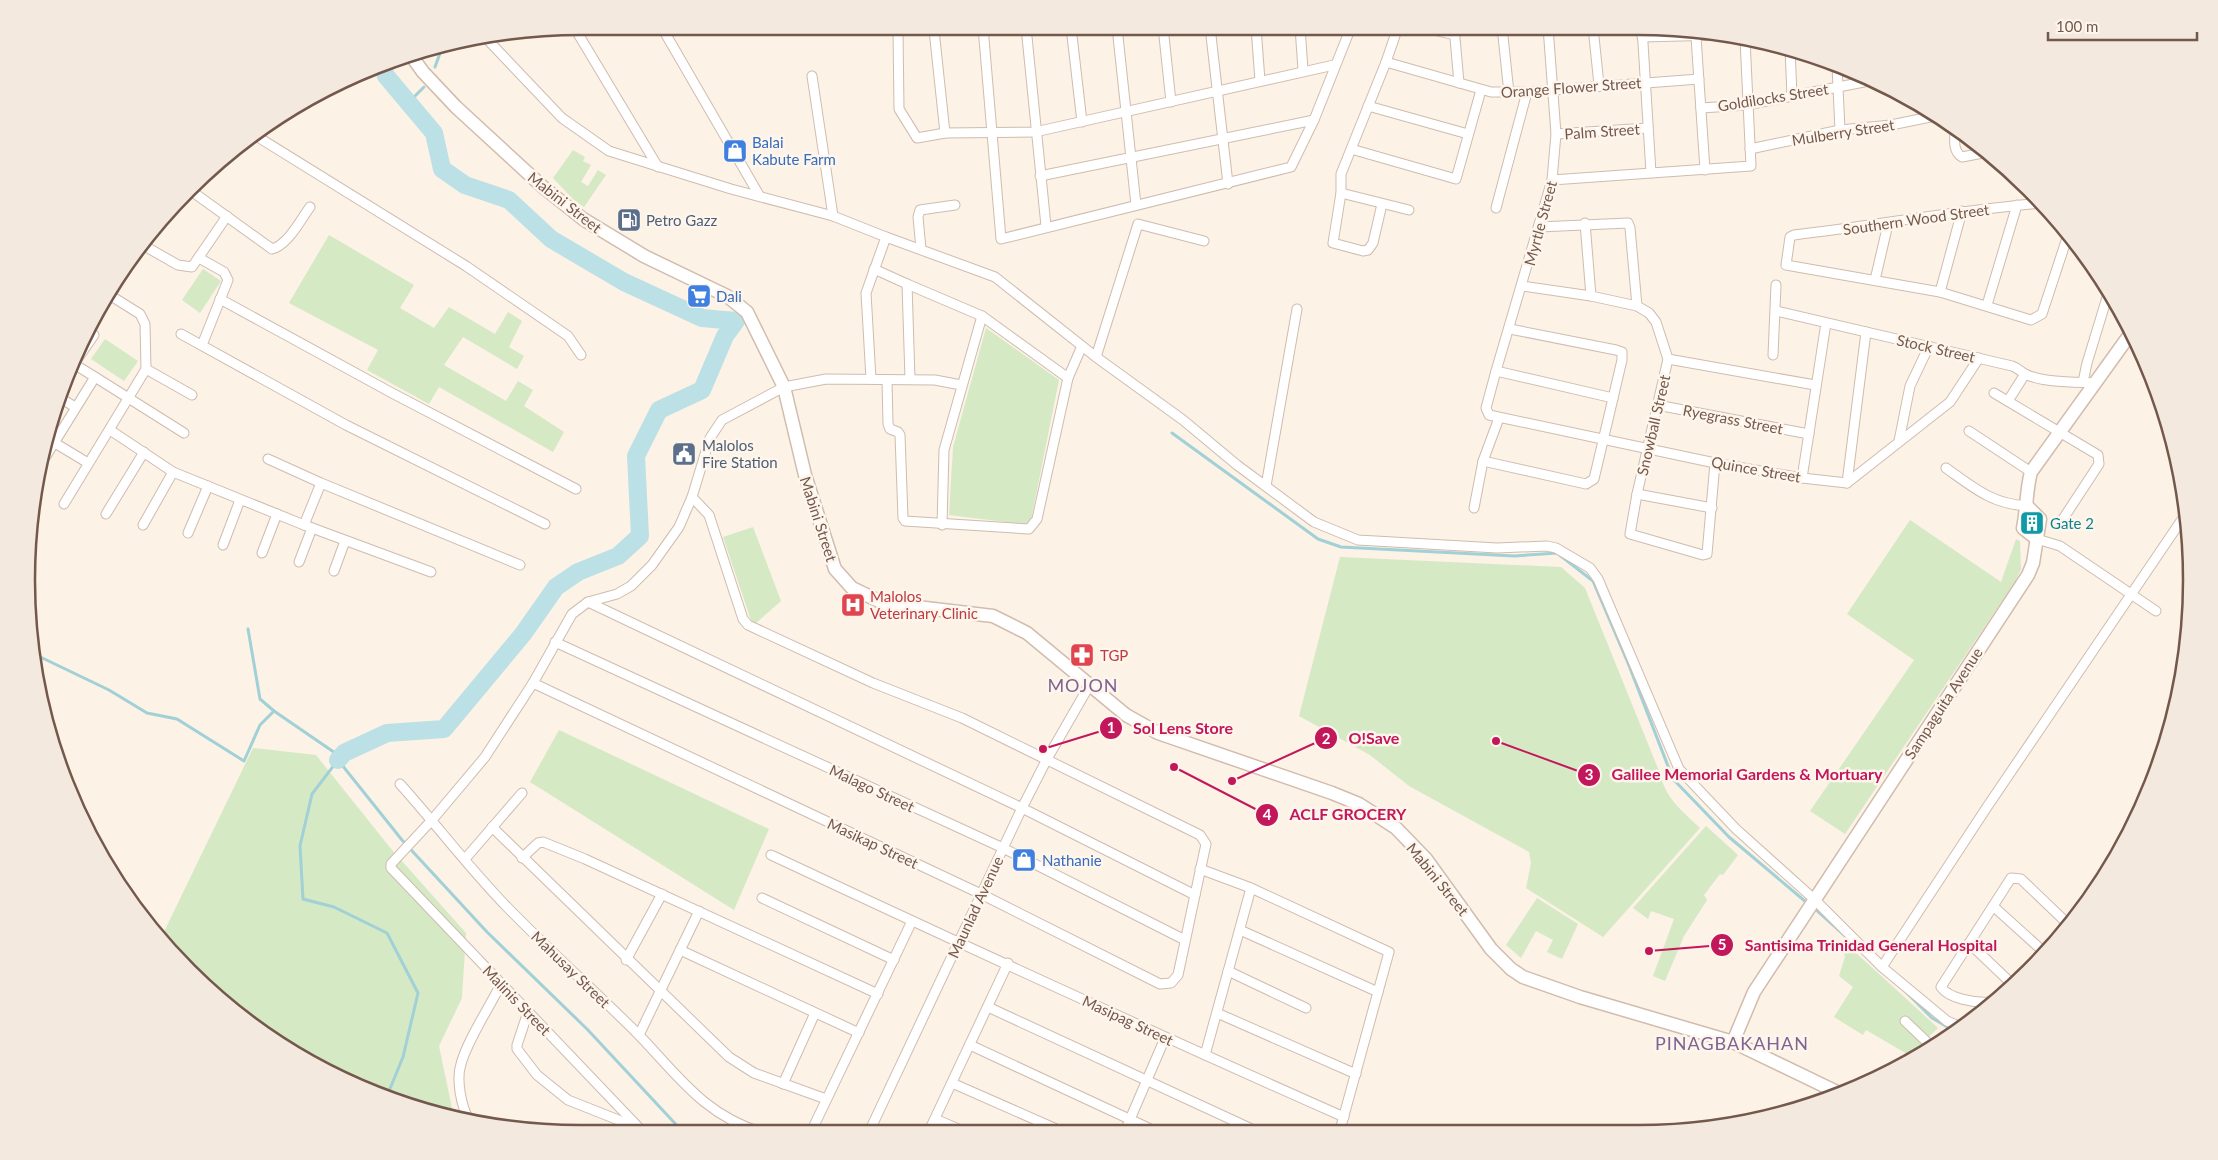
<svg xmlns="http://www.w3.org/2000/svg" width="2218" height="1160" viewBox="0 0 2218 1160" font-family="Lato,sans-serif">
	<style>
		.green { fill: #d5e9c5 }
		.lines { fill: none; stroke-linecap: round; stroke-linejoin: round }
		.stream { stroke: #a1d0d6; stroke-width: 3 }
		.river { stroke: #bbe0e5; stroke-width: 18 }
		.street-casing { stroke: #cfbcaf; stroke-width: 11 }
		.secondary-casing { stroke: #d2bcad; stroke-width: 15 }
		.street { stroke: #fff; stroke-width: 9 }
		.secondary { stroke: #fff; stroke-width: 12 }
		.labels { text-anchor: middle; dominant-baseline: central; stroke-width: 5; stroke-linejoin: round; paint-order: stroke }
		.street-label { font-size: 15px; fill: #74584b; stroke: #fef6ec }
		.shop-label { font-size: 15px; fill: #366cbe; stroke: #fef6ec; text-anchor: start }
		.service-label { font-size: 15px; fill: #4e5e75; stroke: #fef6ec; text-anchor: start }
		.culture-label { font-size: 15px; fill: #0d838f; stroke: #fef6ec; text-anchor: start }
		.health-label { font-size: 15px; fill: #be3a42; stroke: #fef6ec; text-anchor: start }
		.quarter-label { font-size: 18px; letter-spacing: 1px; fill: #7f6390; stroke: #fef6ec }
		.rim { fill: none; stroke: #74584b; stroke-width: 2.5 }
		.leader { fill: none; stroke: #c2185b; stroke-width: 2 }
		.callout-dot { fill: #c2185b; stroke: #fef6ec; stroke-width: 2 }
		.mark-label { font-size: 15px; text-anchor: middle; font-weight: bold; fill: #fff }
		.callout-label { font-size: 16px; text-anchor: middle; font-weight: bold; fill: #c2185b; stroke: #fef6ec; stroke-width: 5; stroke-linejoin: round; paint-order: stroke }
	</style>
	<rect width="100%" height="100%" fill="#fcf2e6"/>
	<!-- green -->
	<g class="green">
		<path d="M573,150L585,157L583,161L591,165L581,182L588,186L598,170L606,175L584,207L573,199L553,178Z"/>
		<path d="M329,235L414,285L400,308L434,328L449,307L495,334L508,312L522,321L509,347L524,356L517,369L463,337L444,365L506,401L518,381L533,390L524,406L564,432L553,452L439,387L429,404L367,370L378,350L289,303Z"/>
		<path d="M203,269L221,281L200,313L182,300Z"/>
		<path d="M986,328L1059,380L1030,525L949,515L953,447Z"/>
		<path d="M105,339L138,361L124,381L91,359Z"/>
		<path d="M1910,520L2001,582L2016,539L2020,541L2021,569L2016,580L1845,834L1810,811L1914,660L1847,614Z"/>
		<path d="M753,527L781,601L755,624L751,620L723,537Z"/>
		<path d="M1340,557L1561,567L1585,588L1659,771C1666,799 1679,808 1700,828L1603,937L1526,888L1531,863L1529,852L1409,786L1370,755L1299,716Z"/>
		<path d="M559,730L769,829L734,910L530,782Z"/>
		<path d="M253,748L316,755L392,850L466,933L462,998L439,1046L454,1118L437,1115L335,1077L243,1019L188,971L161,938Z"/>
		<path d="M1706,826L1738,855L1723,875L1720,874L1704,895L1707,900L1684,936L1665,981L1653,976L1674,919L1651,911L1648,919L1633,908Z"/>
		<path d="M1537,898L1578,924L1562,959L1547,952L1553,940L1536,931L1521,958L1506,945Z"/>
		<path d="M1844,942L1938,1028L1909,1055L1866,1030L1863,1035L1834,1017L1853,987L1839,976L1845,957L1841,945Z"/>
	</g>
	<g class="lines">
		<!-- stream -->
		<g class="stream">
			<path d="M435,67L443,45"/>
			<path d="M409,102L424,87"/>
			<path d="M1172,433L1318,539L1341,547L1514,556L1557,553L1593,581L1628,663L1673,779L1729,837L1806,902"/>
			<path d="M248,629L260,699L274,711"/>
			<path d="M34,654L109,690L147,713L177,719L244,761L260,725L274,711L341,757"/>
			<path d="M1815,909L1844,935"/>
			<path d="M1906,992L1932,1018L1956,1032"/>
			<path d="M387,1096L403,1057L418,993L387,933L334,907L303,899L300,846L312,794L338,760L402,840L487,932L587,1029L683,1132"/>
		</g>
		<!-- river -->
		<path class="river" d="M338,760L344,753L387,733L444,729L523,634L556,587L578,572L618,556L640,536L636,456L659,410L702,390L725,336L736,321L702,318L624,282L551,239L509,200L465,185L442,169L434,133L386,76L382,65"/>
		<defs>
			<g id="street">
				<path d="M661,26L759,195"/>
				<path d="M574,27L658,167"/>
				<path d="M983,27L1001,239L1291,167L1314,120L1351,27"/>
				<path d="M1026,27L1046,226"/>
				<path d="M1071,27L1082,122"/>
				<path d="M1117,27L1136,205"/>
				<path d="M1163,27L1171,102"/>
				<path d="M1210,27L1228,184"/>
				<path d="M1256,27L1260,81"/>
				<path d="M1300,27L1303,70"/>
				<path d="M1421,27L1455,35"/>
				<path d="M1454,27L1459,83"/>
				<path d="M1502,27L1509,93"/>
				<path d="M1548,27L1556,134L1552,180L1496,371L1486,408L1489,415L1715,463L1802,478L1847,483L1950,402L1979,358"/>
				<path d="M1593,27L1599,85"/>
				<path d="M1642,27L1651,173"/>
				<path d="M983,29L898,30L899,109L917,138L945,133L1035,132L1334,65"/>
				<path d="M934,30L945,133"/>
				<path d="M484,36L562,118L609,151L731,189L833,216"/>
				<path d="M1642,37L1721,35"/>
				<path d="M1696,37L1705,170"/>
				<path d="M1790,48L1792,96"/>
				<path d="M1386,62L1491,92H1527L1699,79"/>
				<path d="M1837,66L1840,130"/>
				<path d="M812,76L833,216L886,237L866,293L871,379"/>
				<path d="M1368,106L1468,134"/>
				<path d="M1701,108L1747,105L1874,80"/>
				<path d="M1955,128C1955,138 1952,151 1962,157L1988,152"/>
				<path d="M253,134L466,266L568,336L581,355"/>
				<path d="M1556,134L1648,128"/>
				<path d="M1351,149L1456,179L1481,90"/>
				<path d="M1750,149L1840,130L1891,125L1935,116"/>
				<path d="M1040,176L1314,120"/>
				<path d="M1552,180L1751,166L1745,39"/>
				<path d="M190,190L272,249C288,245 301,219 310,207"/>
				<path d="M1341,193L1409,210"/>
				<path d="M2042,203C1959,210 1877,225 1794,235L1790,237L1786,265L1940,292L2031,320L2042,314L2068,235"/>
				<path d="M1382,204L1373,243L1368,250L1363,251L1333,243L1341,193V174L1386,62L1398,27"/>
				<path d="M1496,208L1527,92"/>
				<path d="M1585,223L1591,296"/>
				<path d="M1539,227L1628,223L1630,228L1637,306"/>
				<path d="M886,237L995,277L1096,357L1183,420L1237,465L1314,522L1358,540L1497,548L1547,546L1556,548L1590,568L1598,579L1679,769L1736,829L1814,899L1882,967L1947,1021L1961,1027"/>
				<path d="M141,244L178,265L192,267L227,216"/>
				<path d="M921,249L918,217L920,210L955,205"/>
				<path d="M199,258L224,272L228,280L202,345"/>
				<path d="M874,269L907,284"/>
				<path d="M1875,280L1888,224"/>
				<path d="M1522,286L1591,296L1637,306L1649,313L1656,322L1668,359L1637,494L1630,534L1703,555L1707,554L1715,463"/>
				<path d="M1940,292L1962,211"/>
				<path d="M220,299L392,393L576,489"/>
				<path d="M1987,305L2017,205"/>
				<path d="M1776,311L2012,366C2018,368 2020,371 2025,374C2043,383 2076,382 2096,383"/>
				<path d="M181,334L346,425L545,524"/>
				<path d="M1773,355L1776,285"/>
				<path d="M1096,357L1138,224L1204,241"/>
				<path d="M1668,359L1815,385"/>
				<path d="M71,363L74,364L94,335L88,331"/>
				<path d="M146,369L192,395"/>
				<path d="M1496,371L1613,398"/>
				<path d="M95,377L184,433"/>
				<path d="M1068,378L1082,346"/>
				<path d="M887,380L888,424L890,429L898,432L900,435L903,518L905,521L1029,529L1037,519L1068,378L982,316L907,284L910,379"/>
				<path d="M2083,382L2087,363L2109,291"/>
				<path d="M1994,393L2098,455L2099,464L2061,522"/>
				<path d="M59,397L75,407"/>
				<path d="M2008,401L2025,374"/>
				<path d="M1657,405L1809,434"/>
				<path d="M110,430L173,472L304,525L431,572"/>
				<path d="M1969,431L2031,472"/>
				<path d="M45,437L88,463"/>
				<path d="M1899,441L1910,386L1929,346"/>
				<path d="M268,459L321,483L520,565"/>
				<path d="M1483,461L1586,484L1594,479L1622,360V352L1616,350L1510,329"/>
				<path d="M41,464L95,377L74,364"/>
				<path d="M1946,468C1974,488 1992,504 2027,506"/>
				<path d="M1802,478L1826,323"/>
				<path d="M1847,483L1866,332"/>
				<path d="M1266,486L1297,309"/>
				<path d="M1637,494L1712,508"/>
				<path d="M692,497L709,515L743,619L748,625L873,683L962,718L1200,835L1206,844L1195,895"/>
				<path d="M64,504L146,369L145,324L140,314L108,294"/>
				<path d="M1474,508L1483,461L1499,418"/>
				<path d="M106,514L144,452"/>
				<path d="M143,525L173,472"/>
				<path d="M304,525L321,483"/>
				<path d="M942,525L944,450L982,316"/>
				<path d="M188,533L208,486"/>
				<path d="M2037,539L2060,546L2156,611"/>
				<path d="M223,545L240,500"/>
				<path d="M262,553L277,514"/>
				<path d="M299,562L312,528"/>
				<path d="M334,571L345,541"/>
				<path d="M555,642L1003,848L1185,940"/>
				<path d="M533,683L981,894L1160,984L1171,983L1178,975L1195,895L1022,808L588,602"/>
				<path d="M400,784C436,824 469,868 507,907C548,949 591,988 633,1029C674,1070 702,1115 761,1132"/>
				<path d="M492,827L729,1057L754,1073L826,1099"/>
				<path d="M771,855C961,944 1152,1032 1344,1117"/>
				<path d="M522,858L538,843L543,842L585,859L878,994"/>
				<path d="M465,859L522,793"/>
				<path d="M1200,869L1251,888L1389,952L1340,1130"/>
				<path d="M762,898L894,960"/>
				<path d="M1993,906L2045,953"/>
				<path d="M1240,930L1378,992"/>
				<path d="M1969,943L2011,983"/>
				<path d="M680,950L859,1033"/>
				<path d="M626,960L662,894"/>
				<path d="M1882,967L1987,807L2187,512"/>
				<path d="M1228,971L1306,1008"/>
				<path d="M1989,1002C1976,1003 1949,999 1941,987L2011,878L2021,879L2068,924"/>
				<path d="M988,1007L1254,1130"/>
				<path d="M528,1012L517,1045V1049L537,1075L568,1100L636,1127"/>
				<path d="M1217,1013L1356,1074"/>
				<path d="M1905,1021L1928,1043L1931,1048"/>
				<path d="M639,1035L699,911"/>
				<path d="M970,1045L1155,1131"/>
				<path d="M1205,1055L1251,888"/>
				<path d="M952,1083L1061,1131"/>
				<path d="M783,1084L815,1013"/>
				<path d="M1825,1098L1829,1087"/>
				<path d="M935,1119L963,1131"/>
				<path d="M469,1120C461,1106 456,1079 461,1064C467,1041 490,1006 501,984"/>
				<path d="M929,1131L1008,963"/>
				<path d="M1125,1131L1165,1038"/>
				<path d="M643,1132L391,868V864L432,820L485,757L533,683L572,614L588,602L617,594L631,586L652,565L679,527L692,497L710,438L722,420L784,387L826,379L935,380L961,385"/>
				<path d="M811,1132L912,921"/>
				<path d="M869,1132L1022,808L1047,759L1089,686"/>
				<path d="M549,1133L551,1129"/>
			</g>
			<g id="secondary">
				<path d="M410,54L423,72L456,107L543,187L583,219L644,256L727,296L747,312L784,387L805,475L835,569L852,588L883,603L993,616L1027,633L1126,715L1158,733L1332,793L1359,804L1396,828L1426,859L1491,949L1511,969L1523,977L1580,997L1733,1042L1841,1094"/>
				<path d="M2037,539L2023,528C2027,509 2026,490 2031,472L2131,333"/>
				<path d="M1733,1042L1754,992L2028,575L2033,563L2040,519L2027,506"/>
			</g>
		</defs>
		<!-- street casing -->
		<use href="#street" class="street-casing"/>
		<!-- secondary casing -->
		<use href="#secondary" class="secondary-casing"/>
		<!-- street -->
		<use href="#street" class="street"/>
		<!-- secondary -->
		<use href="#secondary" class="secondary"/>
	</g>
	<!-- icons -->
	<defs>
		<symbol id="shop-square" viewBox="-11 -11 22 22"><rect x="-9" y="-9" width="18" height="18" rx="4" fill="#3f7fe0" stroke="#fef6ec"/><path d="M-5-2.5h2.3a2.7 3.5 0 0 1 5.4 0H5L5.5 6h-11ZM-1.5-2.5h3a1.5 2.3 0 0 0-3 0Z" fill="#fff"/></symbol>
		<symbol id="fuel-square" viewBox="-11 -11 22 22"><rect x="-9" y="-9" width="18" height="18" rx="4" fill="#5c6f8a" stroke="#fef6ec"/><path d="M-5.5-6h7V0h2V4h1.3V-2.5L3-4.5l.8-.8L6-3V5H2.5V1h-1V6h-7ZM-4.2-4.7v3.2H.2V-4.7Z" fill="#fff"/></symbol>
		<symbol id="supermarket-square" viewBox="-11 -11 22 22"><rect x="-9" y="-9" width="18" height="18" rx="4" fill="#3f7fe0" stroke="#fef6ec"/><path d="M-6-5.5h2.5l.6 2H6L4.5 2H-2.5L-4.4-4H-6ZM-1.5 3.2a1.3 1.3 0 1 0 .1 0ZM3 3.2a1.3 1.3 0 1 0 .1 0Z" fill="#fff"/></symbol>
		<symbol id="civic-square" viewBox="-11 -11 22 22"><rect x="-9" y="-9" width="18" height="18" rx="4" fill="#5c6f8a" stroke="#fef6ec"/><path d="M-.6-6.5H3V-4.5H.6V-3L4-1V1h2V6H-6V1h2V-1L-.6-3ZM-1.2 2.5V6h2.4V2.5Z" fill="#fff"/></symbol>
		<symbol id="building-square" viewBox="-11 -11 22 22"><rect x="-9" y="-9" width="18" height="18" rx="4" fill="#0f9aa8" stroke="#fef6ec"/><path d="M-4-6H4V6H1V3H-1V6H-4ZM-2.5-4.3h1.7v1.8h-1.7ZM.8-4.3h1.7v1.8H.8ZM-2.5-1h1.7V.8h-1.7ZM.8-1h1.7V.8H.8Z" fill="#fff"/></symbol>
		<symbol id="hospital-square" viewBox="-11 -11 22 22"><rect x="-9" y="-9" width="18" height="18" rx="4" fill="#e0444e" stroke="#fef6ec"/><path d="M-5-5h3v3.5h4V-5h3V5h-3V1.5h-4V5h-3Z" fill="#fff"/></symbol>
		<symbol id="pharmacy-square" viewBox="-11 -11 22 22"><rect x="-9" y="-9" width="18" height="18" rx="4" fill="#e0444e" stroke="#fef6ec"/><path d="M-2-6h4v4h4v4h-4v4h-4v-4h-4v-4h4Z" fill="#fff"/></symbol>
	</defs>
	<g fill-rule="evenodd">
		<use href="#shop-square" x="721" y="137" width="28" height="28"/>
		<use href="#fuel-square" x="615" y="206" width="28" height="28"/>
		<use href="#supermarket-square" x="685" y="282" width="28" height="28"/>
		<use href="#civic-square" x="670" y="440" width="28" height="28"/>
		<use href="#building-square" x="2018" y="509" width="28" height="28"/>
		<use href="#hospital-square" x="839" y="591" width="28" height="28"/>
		<use href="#pharmacy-square" x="1068" y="641" width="28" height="28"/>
		<use href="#shop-square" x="1010" y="846" width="28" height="28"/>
	</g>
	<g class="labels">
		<!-- street labels -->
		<g class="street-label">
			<text transform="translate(1571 87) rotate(-4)">Orange Flower Street</text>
			<text transform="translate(1773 97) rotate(-9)">Goldilocks Street</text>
			<text transform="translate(1602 131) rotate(-4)">Palm Street</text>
			<text transform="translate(1843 132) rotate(-9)">Mulberry Street</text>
			<text transform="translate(565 202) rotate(38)">Mabini Street</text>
			<text transform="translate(1916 219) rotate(-8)">Southern Wood Street</text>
			<text transform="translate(1540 223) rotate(-75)">Myrtle Street</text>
			<text transform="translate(1936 348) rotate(13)">Stock Street</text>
			<text transform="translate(1733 419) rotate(11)">Ryegrass Street</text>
			<text transform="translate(1653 425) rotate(-77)">Snowball Street</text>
			<text transform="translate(1756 469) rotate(10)">Quince Street</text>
			<text transform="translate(819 519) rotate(72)">Mabini Street</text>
			<text transform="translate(1943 703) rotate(-57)">Sampaguita Avenue</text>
			<text transform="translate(872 788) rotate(25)">Malago Street</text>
			<text transform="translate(873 843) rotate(25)">Masikap Street</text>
			<text transform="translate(1438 879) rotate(51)">Mabini Street</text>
			<text transform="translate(975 907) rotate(-65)">Maunlad Avenue</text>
			<text transform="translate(571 969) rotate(44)">Mahusay Street</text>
			<text transform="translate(517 1000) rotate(46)">Malinis Street</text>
			<text transform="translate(1128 1020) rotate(25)">Masipag Street</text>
		</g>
		<!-- shop labels -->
		<g class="shop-label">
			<text x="752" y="142">Balai<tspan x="752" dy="17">Kabute Farm</tspan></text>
			<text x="716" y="296">Dali</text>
			<text x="1042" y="860">Nathanie</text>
		</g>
		<!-- service labels -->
		<g class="service-label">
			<text x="646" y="220">Petro Gazz</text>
			<text x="702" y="445">Malolos<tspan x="702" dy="17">Fire Station</tspan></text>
		</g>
		<!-- culture labels -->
		<g class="culture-label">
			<text x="2050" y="523">Gate 2</text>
		</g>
		<!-- health labels -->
		<g class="health-label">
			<text x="870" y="596">Malolos<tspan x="870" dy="17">Veterinary Clinic</tspan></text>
			<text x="1100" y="655">TGP</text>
		</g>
		<!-- quarter labels -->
		<g class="quarter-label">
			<text x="1083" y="685">MOJON</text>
			<text x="1732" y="1043">PINAGBAKAHAN</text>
		</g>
	</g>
	<!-- crop -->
	<path d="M0 0H2218V1160H0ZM580 35H1638A545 545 0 0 1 2183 580V580A545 545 0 0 1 1638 1125H580A545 545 0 0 1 35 580V580A545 545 0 0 1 580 35Z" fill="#f3e9df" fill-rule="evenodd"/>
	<path class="rim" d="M580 35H1638A545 545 0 0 1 2183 580V580A545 545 0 0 1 1638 1125H580A545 545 0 0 1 35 580V580A545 545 0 0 1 580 35Z"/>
	<!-- callouts -->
	<path class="leader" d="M1043 749L1111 728M1232 781L1326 738M1496 741L1589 775M1174 767L1267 815M1649 951L1722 945"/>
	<g class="callout-dot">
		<circle cx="1043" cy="749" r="5"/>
		<circle cx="1232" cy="781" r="5"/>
		<circle cx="1496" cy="741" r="5"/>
		<circle cx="1174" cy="767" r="5"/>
		<circle cx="1649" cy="951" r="5"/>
		<circle cx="1111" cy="728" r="12"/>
		<circle cx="1326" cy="738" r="12"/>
		<circle cx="1589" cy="775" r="12"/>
		<circle cx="1267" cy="815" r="12"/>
		<circle cx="1722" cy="945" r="12"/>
	</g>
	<g class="mark-label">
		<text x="1111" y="733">1</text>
		<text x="1326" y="744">2</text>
		<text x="1589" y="780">3</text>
		<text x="1267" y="820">4</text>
		<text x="1722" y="950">5</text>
	</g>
	<g class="callout-label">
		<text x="1183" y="734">Sol Lens Store</text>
		<text x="1374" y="744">O!Save</text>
		<text x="1747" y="780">Galilee Memorial Gardens &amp; Mortuary</text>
		<text x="1348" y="820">ACLF GROCERY</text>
		<text x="1871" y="951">Santisima Trinidad General Hospital</text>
	</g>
	<!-- scale -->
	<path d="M2048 32v8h149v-8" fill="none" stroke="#74584b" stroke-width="2.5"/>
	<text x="2056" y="32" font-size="15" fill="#74584b" stroke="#fef6ec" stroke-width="4" paint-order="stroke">100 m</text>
</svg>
